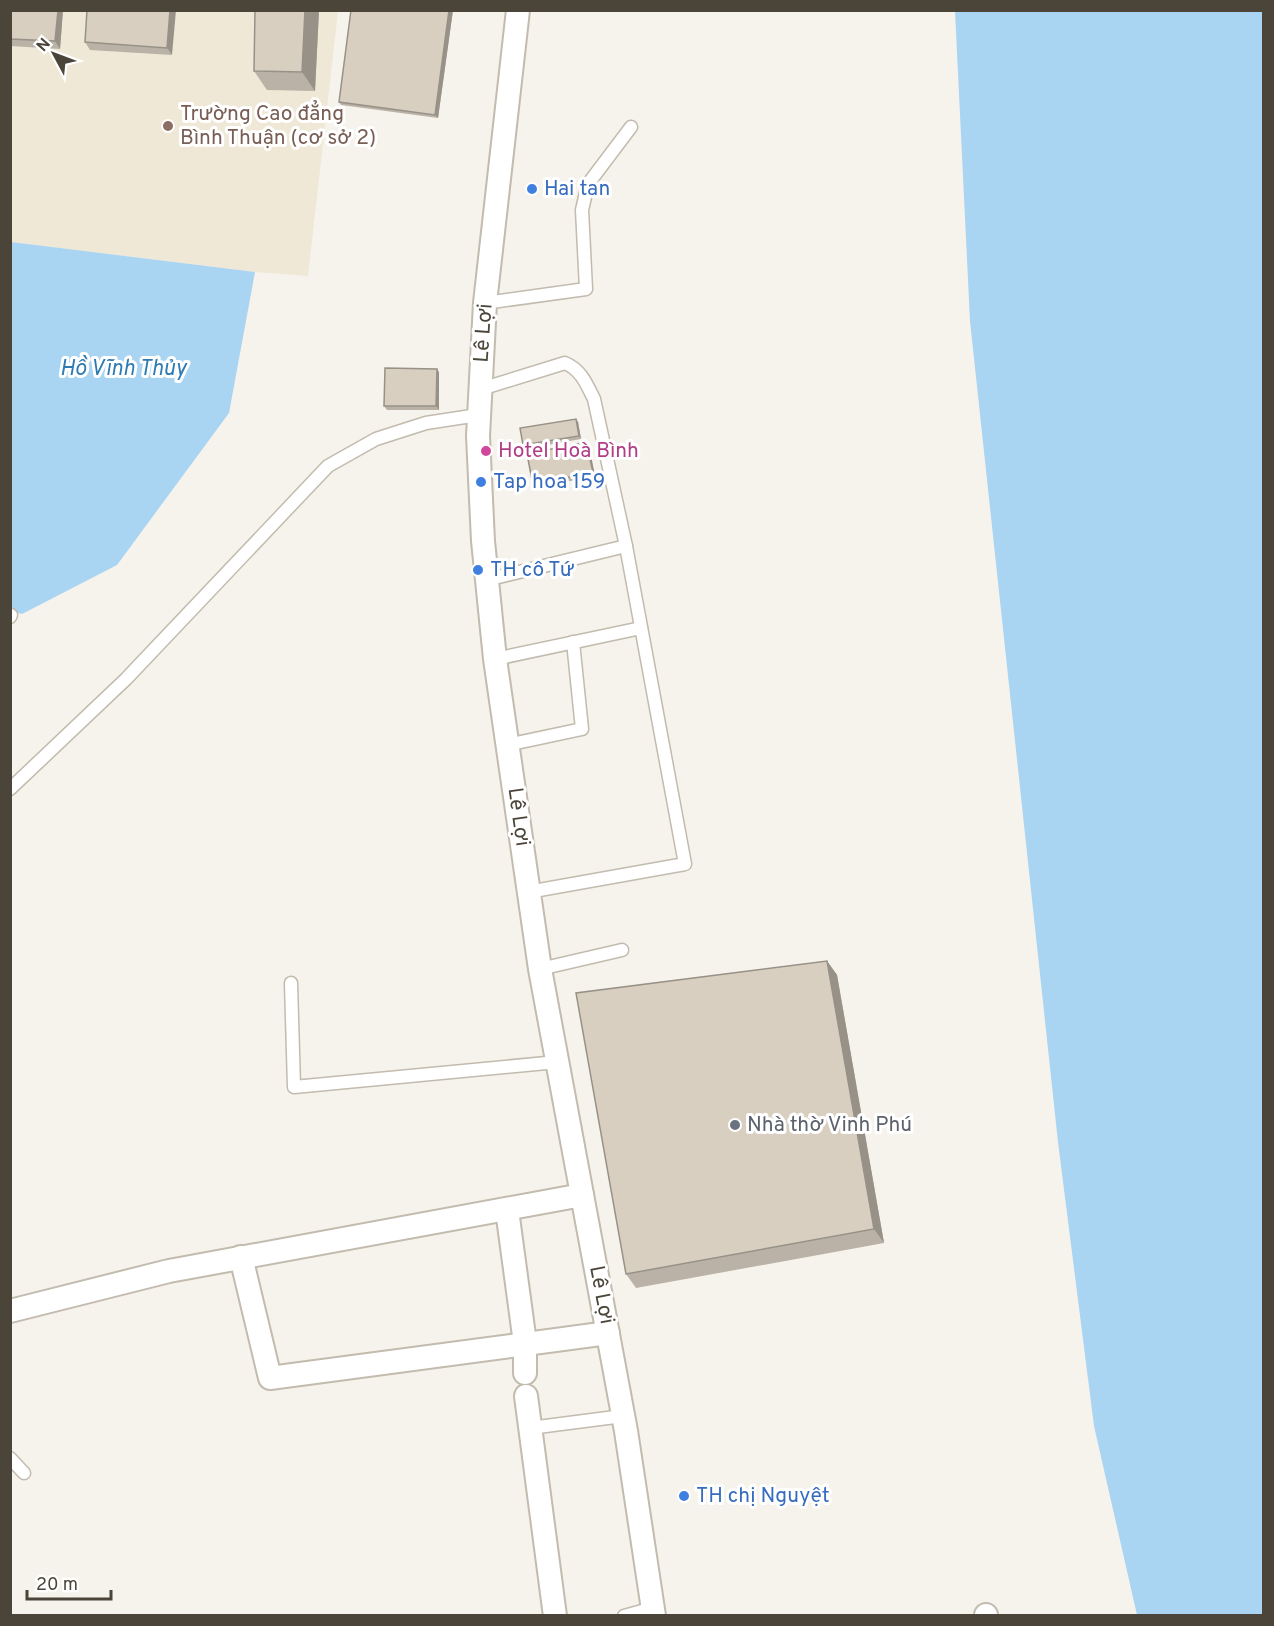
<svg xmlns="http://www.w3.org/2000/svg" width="1274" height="1626" viewBox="0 0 1274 1626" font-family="Overpass,sans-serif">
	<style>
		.education { fill: #efe8d6 }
		.water { fill: #a9d4f2 }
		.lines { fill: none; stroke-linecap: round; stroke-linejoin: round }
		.service-casing { stroke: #c2bbae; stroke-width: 15 }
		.minor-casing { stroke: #c2bbae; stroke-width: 26 }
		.service { stroke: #fff; stroke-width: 12 }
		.minor { stroke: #fff; stroke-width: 22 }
		.wall { fill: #bab2a6 }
		.shaded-wall { fill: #979187 }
		.building { fill: #d8cfc1; stroke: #979187; stroke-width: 1.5 }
		.education-dot { fill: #8d6e63; stroke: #fff; stroke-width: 2 }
		.shop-dot { fill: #3f7fe0; stroke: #fff; stroke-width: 2 }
		.hotel-dot { fill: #d1479c; stroke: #fff; stroke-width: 2 }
		.worship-dot { fill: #6b7280; stroke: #fff; stroke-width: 2 }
		.labels { text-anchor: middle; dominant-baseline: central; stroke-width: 6; stroke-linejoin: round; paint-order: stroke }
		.education-label { font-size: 21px; fill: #785e54; stroke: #fff; text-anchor: start }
		.shop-label { font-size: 21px; fill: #366cbe; stroke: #fff; text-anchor: start }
		.street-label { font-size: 21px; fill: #4b4439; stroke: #fff }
		.hotel-label { font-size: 21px; fill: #b23c85; stroke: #fff; text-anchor: start }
		.worship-label { font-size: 21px; fill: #5b616d; stroke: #fff; text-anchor: start }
		.water-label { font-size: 22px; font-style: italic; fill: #2e7ab2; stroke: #fff }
	</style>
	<rect width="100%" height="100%" fill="#f6f3ec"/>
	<!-- education -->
	<path class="education" d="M11,11H338L308,276L255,272L11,242Z"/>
	<!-- water -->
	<g class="water">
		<path d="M955,11H1263V1615H1137L1094,1426L1058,1142L970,321Z"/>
		<path d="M11,242L255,272L229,413L117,565L22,614L11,611Z"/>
	</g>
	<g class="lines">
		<defs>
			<g id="service">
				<path d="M485,303L586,289L582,210L588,184L631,127"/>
				<path d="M481,389L565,363C581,370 586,383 594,399L626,546L685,864L528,892"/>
				<path d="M486,580L626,546"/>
				<path d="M10,617L11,615"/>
				<path d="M495,659L641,628"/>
				<path d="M507,745L582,729L573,642"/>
				<path d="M10,789L126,679L328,466L376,439L426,423L478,415"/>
				<path d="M540,969L622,950"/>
				<path d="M291,983L294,1087L557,1062"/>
				<path d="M530,1428L623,1416"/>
				<path d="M10,1458L24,1473"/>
				<path d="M624,1616L653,1608"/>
			</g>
			<g id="minor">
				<path d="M518,10L485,303L478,436L483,541L495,659L540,969L626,1431L654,1616"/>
				<path d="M507,1210L525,1343V1373"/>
				<path d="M241,1257L270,1378L608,1333"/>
				<path d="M10,1311L169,1271L582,1195"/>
				<path d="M526,1396L555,1616"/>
				<path d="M986,1615V1616"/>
			</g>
		</defs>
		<!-- service casing -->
		<use href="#service" class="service-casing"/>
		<!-- minor casing -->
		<use href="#minor" class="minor-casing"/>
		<!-- service -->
		<use href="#service" class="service"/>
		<!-- minor -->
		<use href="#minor" class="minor"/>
	</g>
	<!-- wall -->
	<g class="wall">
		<path d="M10,10H63L60,49L10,46Z"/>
		<path d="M319,10L315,91L267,90L254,71Z"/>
		<path d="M453,10L438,118L341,105L339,102Z"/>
		<path d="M144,11L172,55L90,50L85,42Z"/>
		<path d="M439,372V410H387L384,406Z"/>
		<path d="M578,422L581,439L525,449L523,445Z"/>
		<path d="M589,446L595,476L536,488L533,485Z"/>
		<path d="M827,961L837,975L884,1243L636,1288L626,1274Z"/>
	</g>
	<!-- shaded-wall -->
	<g class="shaded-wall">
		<path d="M58,10H63L60,49L55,41Z"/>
		<path d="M170,10H176L172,55L167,48Z"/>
		<path d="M305,10H319L315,91L302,72Z"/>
		<path d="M449,10H453L438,118L435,115Z"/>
		<path d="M437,369L439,372V410L436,406Z"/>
		<path d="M576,419L578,422L581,439L579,436Z"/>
		<path d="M586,442L589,446L595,476L593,472Z"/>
		<path d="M827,961L837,975L884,1243L874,1229Z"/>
	</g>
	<!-- building -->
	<g class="building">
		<path d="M10,10H58L55,41L10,39Z"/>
		<path d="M87,10H170L167,48L85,42Z"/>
		<path d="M255,10H305L302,72L254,71Z"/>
		<path d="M351,10H449L435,115L339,102Z"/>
		<path d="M385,368L437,369L436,406H384Z"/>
		<path d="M576,419L579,436L523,445L520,428Z"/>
		<path d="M586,442L593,472L533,485L527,454Z"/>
		<path d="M827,961L874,1229L626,1274L576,993Z"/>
	</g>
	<!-- markers -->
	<circle class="education-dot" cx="168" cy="126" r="6"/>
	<g class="shop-dot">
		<circle cx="532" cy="189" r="6"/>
		<circle cx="481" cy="482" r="6"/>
		<circle cx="478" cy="570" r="6"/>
		<circle cx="684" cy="1496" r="6"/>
	</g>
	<circle class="hotel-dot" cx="486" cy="451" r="6"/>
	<circle class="worship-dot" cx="735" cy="1125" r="6"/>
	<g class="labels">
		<!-- education labels -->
		<g class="education-label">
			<text x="180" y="114">Trường Cao đẳng<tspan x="180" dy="24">Bình Thuận (cơ sở 2)</tspan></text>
		</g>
		<!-- shop labels -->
		<g class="shop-label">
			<text x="544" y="189">Hai tan</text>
			<text x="493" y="482">Tap hoa 159</text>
			<text x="490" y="570">TH cô Tứ</text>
			<text x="696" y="1496">TH chị Nguyệt</text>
		</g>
		<!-- street labels -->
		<g class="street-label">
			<text transform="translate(484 333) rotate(-86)">Lê Lợi</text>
			<text transform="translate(518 817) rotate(82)">Lê Lợi</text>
			<text transform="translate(601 1295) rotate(79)">Lê Lợi</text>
		</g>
		<!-- hotel labels -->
		<g class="hotel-label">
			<text x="498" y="451">Hotel Hoà Bình</text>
		</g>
		<!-- worship labels -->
		<g class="worship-label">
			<text x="747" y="1125">Nhà thờ Vinh Phú</text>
		</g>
		<!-- water labels -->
		<g class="water-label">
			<text x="123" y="369">Hồ Vĩnh Thủy</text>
		</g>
	</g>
	<!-- border -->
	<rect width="1274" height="1626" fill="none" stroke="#4b4439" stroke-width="24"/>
	<!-- north arrow -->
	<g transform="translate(54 54) rotate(311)" stroke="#ffffff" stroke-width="4.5" paint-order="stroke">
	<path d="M0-4.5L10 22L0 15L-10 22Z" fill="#4b4439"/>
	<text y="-9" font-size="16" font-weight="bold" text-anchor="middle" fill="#4b4439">N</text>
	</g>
	<!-- scale -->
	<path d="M27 1590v9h84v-9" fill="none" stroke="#4b4439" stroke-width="3"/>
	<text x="36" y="1590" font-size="18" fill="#4b4439" stroke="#ffffff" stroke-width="4.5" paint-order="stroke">20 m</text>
</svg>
